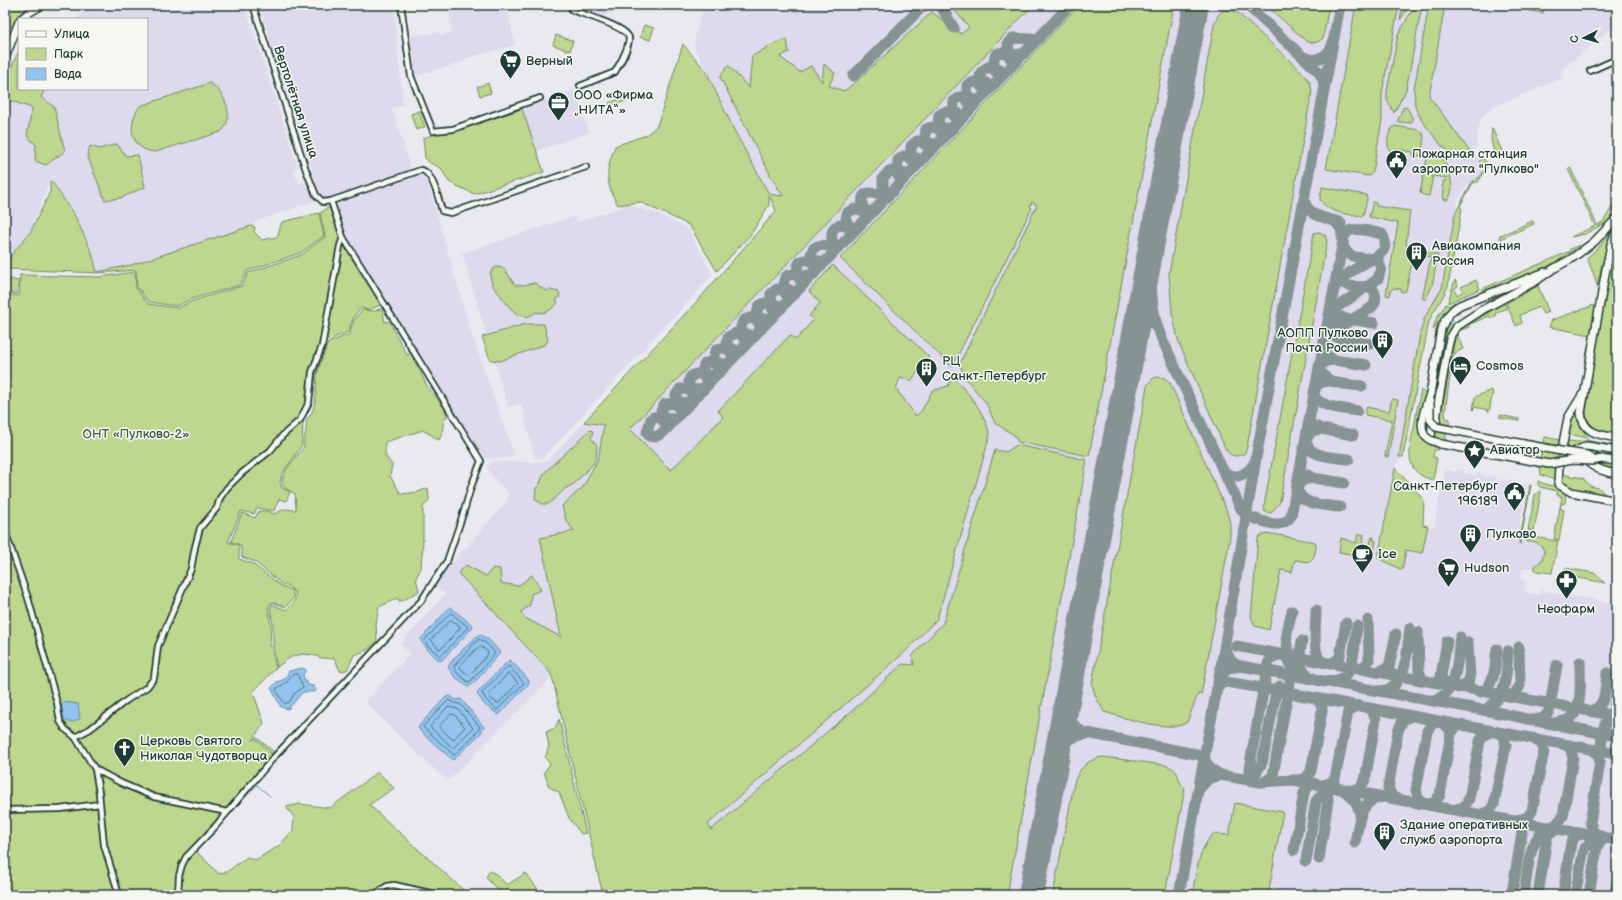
<svg xmlns="http://www.w3.org/2000/svg" width="1622" height="900" viewBox="0 0 1622 900" font-family="'Balsamiq Sans',sans-serif">
	<style>
		.built { fill: #ded9ed }
		.green { fill: #bdd78e; stroke: #6e8a61 }
		.water { fill: #92c3ee; stroke: #648da4 }
		.lines { fill: none; stroke-linecap: round; stroke-linejoin: round }
		.shore { stroke: #4d737e; stroke-width: 1 }
		.stream { stroke: #648da4; stroke-width: 1 }
		.taxiway { stroke: #859392; stroke-width: 11 }
		.runway { stroke: #859392; stroke-width: 26 }
		.street-casing { stroke: #1f3d34; stroke-width: 8 }
		.secondary-casing { stroke: #1f3d34; stroke-width: 10 }
		.street { stroke: #f6f6f2; stroke-width: 4.5 }
		.secondary { stroke: #f6f6f2; stroke-width: 7 }
		.secondary-bridge-casing { stroke: #1f3d34; stroke-width: 10; stroke-linecap: butt }
		.secondary-bridge { stroke: #f6f6f2; stroke-width: 7 }
		.labels { text-anchor: middle; dominant-baseline: central; stroke-width: 3; stroke-linejoin: round; paint-order: stroke }
		.poi-label { font-size: 13px; fill: #1f3d34; stroke: #f6f6f2; text-anchor: start }
		.street-label { font-size: 13px; fill: #1f3d34; stroke: #f6f6f2 }
		.park-label { font-size: 13px; fill: #3f5c46; stroke: #f6f6f2 }
	</style>
	<rect width="100%" height="100%" fill="#ebe9f0"/>
	<filter id="ink" filterUnits="userSpaceOnUse"><feTurbulence type="fractalNoise" baseFrequency=".025" numOctaves="2"/><feDisplacementMap in="SourceGraphic" scale="8" xChannelSelector="R" yChannelSelector="G"/><feConvolveMatrix kernelMatrix="1 2 1 2 8 2 1 2 1" color-interpolation-filters="sRGB"/></filter>
	<g filter="url(#ink)">
		<!-- built -->
		<g class="built">
			<path d="M92,5H248L249,8L246,9L298,168L294,169L295,174L299,184L307,181L315,201L257,221L251,226L131,265L97,272L92,253L76,218L54,183L50,181L31,231L5,263V106L20,89H147V19H77L86,8Z"/>
			<path d="M259,5H394L403,105L392,108L412,172L322,200Z"/>
			<path d="M448,5H507L515,45L464,59V62L414,76L408,38L409,36L440,32V35L452,33Z"/>
			<path d="M580,5H624L619,11L597,17L581,11Z"/>
			<path d="M696,5H1617V23L1561,71L1562,78L1494,107L1486,113L1479,123L1477,145L1472,153L1486,165L1481,175L1469,183L1465,188L1457,203L1458,212L1445,285L1427,320L1400,457L1395,468L1424,500L1423,525L1434,527L1445,469L1456,472L1457,469L1462,470L1464,471V473L1477,475L1478,473L1483,474H1485V477H1488V475L1495,476V479L1508,481L1509,479L1515,480V482L1527,485L1518,534H1522L1521,541H1534L1538,543L1544,551V556L1539,564L1534,567L1525,568L1522,569L1521,577L1520,579L1527,584L1525,592L1539,595L1540,590L1617,604V895H603L552,677L448,781L413,750L365,702L410,654L400,644L445,594L433,583L505,504L508,493L488,470L487,467L492,462H545L547,461L700,298L776,211V206L734,130L694,46L696,29L702,11Z"/>
			<path d="M574,90L589,132L537,151L522,109Z"/>
			<path d="M424,170L472,335L514,455L506,458H482L343,235L335,202Z"/>
			<path d="M628,205L659,214L688,229L713,275L543,458H535L521,404L508,407L462,253L575,216L577,222Z"/>
		</g>
		<!-- green -->
		<g class="green">
			<path d="M5,5H35C25,11 18,16 12,27L5,24Z"/>
			<path d="M950,5H1033L630,429L671,470L723,417L718,411L790,335L796,340L814,319L809,316L820,303L809,291L833,265L929,357L911,381L900,378L896,389L916,416L922,410L932,391L948,386L952,376C970,395 983,409 990,435L937,619L905,652L708,824L711,830L853,710L902,664L914,665L912,656L943,623L995,450L1006,452L1017,445L1087,460L1007,895H603L552,676L548,670L458,573L466,565L486,576L493,568L500,569L501,583L518,586L532,575L541,590L531,594L530,605L521,612L525,618L561,637L540,538L574,531L566,520L562,506L583,487L598,459L604,425L584,422L700,298L776,211L769,195V205L751,234L717,271L689,225L640,202L618,205C604,181 606,171 615,146L646,135L657,126L683,44L706,71L734,130L769,194L783,196L773,180L720,77L728,65L749,88L752,56C764,50 774,42 787,39L789,52L780,57L800,72L811,66L822,82L824,64L835,73L829,86L844,91L852,85L932,12L961,34L969,27Z"/>
			<path d="M1079,5H1174L1089,456L1018,442L1014,435L995,423L986,403L963,375L960,363L1037,205L1032,202L1030,206L1032,208L952,367L840,258Z"/>
			<path d="M1266,5H1329L1323,38C1318,43 1312,44 1306,41Z"/>
			<path d="M1356,5H1399L1382,93V120L1373,172L1369,176L1326,169Z"/>
			<path d="M1403,5H1410L1400,20Z"/>
			<path d="M1415,5H1422L1406,90L1394,113L1387,100V91L1398,35Z"/>
			<path d="M1429,5H1445L1429,96L1468,149L1472,153L1466,160L1455,155L1442,146L1422,121L1415,107L1414,89Z"/>
			<path d="M1497,5H1545L1543,13Z"/>
			<path d="M1225,10L1237,12L1301,71L1310,82L1312,91L1247,447L1245,453C1237,457 1232,458 1226,450L1179,343L1172,313L1169,273L1214,25C1217,18 1218,12 1225,10Z"/>
			<path d="M644,25L654,28L650,40L640,37Z"/>
			<path d="M556,35L573,41L570,51L553,45Z"/>
			<path d="M19,51V89H45L41,97L54,107L65,151L46,165L35,161L36,145L27,136L32,108L5,99C5,83 11,65 19,51Z"/>
			<path d="M210,83C225,92 236,118 221,132L155,152C129,150 127,123 140,106Z"/>
			<path d="M488,83L491,93L480,96L477,87Z"/>
			<path d="M625,97L626,101L610,106L609,103Z"/>
			<path d="M1406,107L1408,109L1413,120L1411,123L1399,122L1398,120L1403,108Z"/>
			<path d="M522,109L544,172L474,194L449,182L441,168L430,163L425,158L423,138L442,132L457,130Z"/>
			<path d="M419,111L425,127L416,130L411,114Z"/>
			<path d="M1395,126L1418,130L1423,133L1424,138L1421,155L1416,157L1413,156V152L1395,149L1394,153L1390,151C1386,145 1387,130 1395,126Z"/>
			<path d="M1492,128L1502,151L1494,153L1491,139Z"/>
			<path d="M117,144L126,156L138,155L145,187L121,198L105,200L87,155L90,146L99,149Z"/>
			<path d="M1431,156L1443,159C1449,169 1457,191 1447,200L1443,199L1444,189L1442,188L1444,180L1446,181L1447,178L1433,176L1429,196L1423,195L1420,193L1427,158Z"/>
			<path d="M1482,158L1484,159L1487,163L1486,169L1478,182L1473,183L1460,206L1462,209L1448,286C1443,299 1434,309 1429,322L1403,457H1399L1420,333L1425,317L1442,288L1455,214L1472,182L1481,176L1485,168L1479,162Z"/>
			<path d="M1570,167L1597,225L1603,222L1617,199V208L1605,226H1604L1603,224L1585,234L1571,237L1595,226L1568,169Z"/>
			<path d="M50,181L53,183L76,218L92,253L97,272L131,265L251,226L255,227L254,232L262,240L277,237L282,222L319,213L324,236L300,253L247,271L240,285L191,299L177,306L149,302L137,287L136,270L98,273L10,269L5,273L9,279L19,281L17,294L5,292V263L31,231L50,192Z"/>
			<path d="M1322,187L1366,195L1367,199L1363,216C1348,214 1328,214 1320,199Z"/>
			<path d="M1373,202L1376,203V206L1410,211L1406,244L1415,250L1438,255L1432,286L1426,299H1423V295L1431,257L1414,253L1406,291L1401,292V289L1394,288L1391,290L1390,296L1386,295L1398,223L1369,217Z"/>
			<path d="M329,207L343,244L381,305L368,310L361,308L354,316L348,332L326,341L316,375L312,401L303,421L302,445L282,474L280,483L282,488L290,492L286,501L279,499L274,511L257,508L254,514L241,511L228,542L239,545V559L253,564L281,586L292,590L294,597L286,607L272,602L268,607L271,626L270,643L276,668L253,692L264,723L255,736L274,752L192,847L219,874L228,871L247,857L253,860L257,859L280,845L293,830L294,817L286,807L300,804L330,808L378,772L394,788L369,805L469,895H5V294L19,296L20,275L99,277L135,272L136,288L148,304L178,308L192,301L242,286L248,273L301,255L325,237L320,213Z"/>
			<path d="M1533,221L1534,224L1500,239L1499,236Z"/>
			<path d="M1615,226L1602,264L1597,286L1595,278L1587,258L1600,246Z"/>
			<path d="M1319,232L1325,235L1327,241L1280,502L1271,513L1265,512L1264,506L1314,233Z"/>
			<path d="M1617,242V434C1602,431 1588,429 1586,412L1609,266Z"/>
			<path d="M1580,245L1579,246L1558,261L1542,269L1483,291L1482,289L1570,251V249Z"/>
			<path d="M496,267L504,268L515,285H523L535,283L546,291L550,290L559,292L560,297L556,300L558,303C552,309 546,315 536,312C521,325 509,307 501,296C498,292 493,288 492,283C490,279 490,275 491,271Z"/>
			<path d="M1455,280L1458,286L1454,289L1457,295L1464,291L1461,287L1476,280L1480,289L1448,303V301Z"/>
			<path d="M1538,286L1549,312L1543,314L1539,307L1520,315L1522,323L1516,326L1506,303Z"/>
			<path d="M1454,302L1460,312L1457,313L1458,314L1438,322L1433,330L1436,319L1446,304L1449,306Z"/>
			<path d="M1504,303L1507,308L1495,313L1496,316L1491,318L1489,316L1468,325L1469,327L1456,332L1463,349L1455,353L1452,358L1445,414L1446,418L1450,419L1449,425L1442,423L1440,421L1456,332Z"/>
			<path d="M1592,305L1595,307L1591,335L1549,327L1552,320L1592,306Z"/>
			<path d="M382,308L385,322L389,321L407,355L411,353L427,386L445,409L447,417L444,419L442,434L439,440L423,430L385,442V455L392,465L390,476L401,494L418,492L428,488L429,500L423,507V540L421,568L416,578L419,591L404,600L399,601L398,598L379,607L376,623L377,642L367,650L354,655L347,670L340,671L335,659L322,658L313,655L302,654L291,657L277,667L273,647V625L270,608L272,604L286,610C292,606 297,599 295,592L287,585H283L255,562L242,557L241,545L231,542L242,513L255,518L259,511H267L274,514L285,509L296,510L295,494C291,491 287,490 284,487C276,477 298,455 304,447C303,438 308,430 306,420C318,410 315,390 317,376C319,365 324,354 328,343L349,334L354,320L362,310L375,311Z"/>
			<path d="M526,324H544L548,341L544,345L500,361L491,360L489,357L482,337Z"/>
			<path d="M1446,324H1454L1449,330L1446,338L1436,396L1432,392L1442,329Z"/>
			<path d="M1157,377L1165,378L1170,383L1226,509L1230,523V536L1228,549L1201,695L1198,694L1187,722C1173,734 1122,717 1104,712L1095,695L1092,684L1147,386L1152,379Z"/>
			<path d="M1421,390L1434,401L1429,432L1439,446L1438,450H1434L1433,457L1437,458L1433,480C1403,473 1409,450 1414,427C1416,415 1418,403 1421,390Z"/>
			<path d="M1491,390L1493,392L1489,412H1488V410L1474,407L1473,410L1475,397Z"/>
			<path d="M1392,399L1398,400L1388,457L1385,456L1392,420L1365,415L1366,407L1386,411H1389Z"/>
			<path d="M1577,408C1577,424 1581,427 1588,438L1567,434L1570,418Z"/>
			<path d="M1500,415L1519,419V421L1500,418Z"/>
			<path d="M1435,423L1439,432L1446,434L1445,442C1434,438 1435,434 1435,423Z"/>
			<path d="M590,430L593,431L591,438L597,445L596,458L593,464L574,484L566,488L549,504H542L535,499L536,488L539,485L545,472Z"/>
			<path d="M1545,437L1560,440V445L1544,443Z"/>
			<path d="M1586,440L1617,446V448L1597,444L1567,449L1568,441L1578,442Z"/>
			<path d="M1542,449L1559,454L1557,462L1540,460Z"/>
			<path d="M1587,449L1610,452L1611,454L1617,455V469L1595,465L1580,452Z"/>
			<path d="M1542,465L1556,467L1555,480L1541,475L1540,466Z"/>
			<path d="M1395,468L1424,500L1423,525L1428,526L1422,553L1406,550L1402,570L1378,558Z"/>
			<path d="M1561,474L1583,478L1590,486L1599,488L1607,496L1572,489L1561,481Z"/>
			<path d="M1538,481C1550,488 1569,484 1565,503L1561,504L1560,508L1564,510L1559,540L1554,539L1562,497L1557,495V491L1540,487L1538,485Z"/>
			<path d="M1530,485H1531L1520,544H1519Z"/>
			<path d="M1538,492H1541L1534,531L1528,530L1535,495Z"/>
			<path d="M1528,531L1534,532L1533,537L1558,541L1552,573L1536,571L1534,567L1542,560L1544,551C1540,543 1534,539 1526,542Z"/>
			<path d="M1273,534L1315,542C1318,547 1314,558 1310,562L1295,560L1292,572L1281,570L1269,630L1255,626L1251,617L1258,538L1261,535Z"/>
			<path d="M1358,534L1364,535L1362,545L1365,546L1363,552L1359,551L1356,555L1339,552L1341,538L1356,543Z"/>
			<path d="M1372,537H1374L1373,540L1376,541C1374,548 1375,558 1365,559Z"/>
			<path d="M1565,568L1594,573L1605,583L1563,575Z"/>
			<path d="M559,719L586,833L581,834L569,818L559,792L549,787L544,772L550,764L545,758L549,746L546,732L555,728Z"/>
			<path d="M1103,757L1165,765C1184,771 1175,781 1185,788L1165,895H1053L1074,783C1079,769 1087,759 1103,757Z"/>
			<path d="M1235,803L1283,812L1268,895H1192C1196,875 1198,849 1213,834L1229,835Z"/>
			<path d="M489,871L496,874L507,885L526,873L542,895H503L486,878Z"/>
		</g>
		<!-- water -->
		<g class="water">
			<path d="M450,607L472,625L473,627L441,661L432,655L420,640Z"/>
			<path d="M479,634L488,639L499,651L500,653L474,683L468,687L454,676L448,667L454,658Z"/>
			<path d="M510,660L528,679L529,683L499,715L484,704L477,694L479,691L506,663Z"/>
			<path d="M302,668L305,669L306,671L303,674L304,680L308,685L314,686L316,691L314,692H303C298,697 294,703 288,709L281,707L271,688L277,682L285,679L289,671Z"/>
			<path d="M450,696L456,700L461,699L484,727L481,733L453,760L420,731L418,727L446,697Z"/>
			<path d="M64,702L78,704L80,719L73,722H67C63,718 61,710 62,704Z"/>
		</g>
		<g class="lines">
			<!-- shore -->
			<g class="shore">
				<path d="M451,613L468,627L446,651L440,656L427,645L425,640Z"/>
				<path d="M451,620L460,626V628L442,648L439,649L431,640Z"/>
				<path d="M479,639L486,643L495,653L472,680L468,682L457,673L454,667L458,661Z"/>
				<path d="M480,646L488,652V654L470,675H468L461,669L460,666Z"/>
				<path d="M509,666L524,683L497,710L487,701L482,693Z"/>
				<path d="M509,673L518,683L499,703H497L490,698L489,694Z"/>
				<path d="M297,674L303,687L294,694L290,701L285,704C282,701 277,692 276,689L287,682L292,675Z"/>
				<path d="M449,700L454,703L460,704L480,727L478,731L454,755L423,727Z"/>
				<path d="M448,707L458,709L473,728L453,748L430,727Z"/>
				<path d="M451,714L455,715L465,727L453,740L439,727Z"/>
			</g>
			<!-- stream -->
			<g class="stream">
				<path d="M253,740L255,738L273,755"/>
				<path d="M227,817L257,785L270,796"/>
				<path d="M221,823L224,820"/>
			</g>
			<!-- taxiway -->
			<g class="taxiway">
				<path d="M940,5L954,28"/>
				<path d="M1247,5L1319,72L1323,80L1324,87"/>
				<path d="M1304,57C1315,63 1327,57 1332,46"/>
				<path d="M1010,58L1008,43L1013,38L1031,39L1039,38"/>
				<path d="M1005,73L999,75L994,70C991,39 1010,60 1024,53"/>
				<path d="M853,76L924,5"/>
				<path d="M991,88L985,90C978,86 979,77 982,71L988,67L1000,69"/>
				<path d="M976,103L971,104L967,101V85L974,82L986,83"/>
				<path d="M962,118L957,119L953,116L954,101L959,97L973,99"/>
				<path d="M941,133L938,127L939,115L944,112L958,113"/>
				<path d="M934,148H929L924,144L926,129C935,124 944,131 954,127"/>
				<path d="M920,162L916,163L911,160V146L917,141L931,143"/>
				<path d="M906,177L901,178L898,176L897,172L898,160L904,156L917,158"/>
				<path d="M892,192L886,193L883,190V178L889,171L903,173"/>
				<path d="M1304,200C1309,218 1326,217 1341,223"/>
				<path d="M872,213L868,214L863,211C858,182 876,198 891,193"/>
				<path d="M855,230H850C846,225 845,217 848,212L855,209L869,211"/>
				<path d="M841,245L836,246L832,242C830,223 838,224 854,227"/>
				<path d="M1151,245C1151,276 1149,310 1162,339L1240,507L1246,516L1250,517C1263,521 1282,531 1291,516L1343,241L1341,229L1335,221"/>
				<path d="M822,265L816,267C811,263 810,254 813,249C822,240 832,251 841,245"/>
				<path d="M801,281C796,276 795,262 804,260C808,259 813,260 818,261"/>
				<path d="M795,294L788,296L785,293C778,263 801,280 814,274"/>
				<path d="M781,309L777,310L772,308L771,294L777,289L790,290"/>
				<path d="M1329,316L1333,310L1378,279L1381,268L1378,260C1365,256 1348,262 1343,245C1342,221 1368,231 1382,234C1385,238 1386,244 1384,249C1382,254 1376,256 1372,259C1359,267 1341,276 1334,289"/>
				<path d="M1342,317L1335,318L1329,323C1323,341 1359,342 1370,344"/>
				<path d="M1349,319L1374,323"/>
				<path d="M759,324L756,318L759,306L765,303L777,305"/>
				<path d="M1136,326L1140,322L1148,320L1153,323L1158,330"/>
				<path d="M753,338L747,340L742,336L741,327L743,321C752,314 763,322 772,318"/>
				<path d="M1325,339L1330,333L1371,308C1377,303 1377,294 1372,288C1360,283 1347,293 1338,276"/>
				<path d="M738,353L733,354L728,350L727,342L728,337L736,333L747,334"/>
				<path d="M1328,356L1334,360L1366,365"/>
				<path d="M1334,360L1326,361L1319,367C1323,385 1347,384 1362,386"/>
				<path d="M725,367L720,368L715,365C711,346 719,347 733,349"/>
				<path d="M706,380C703,376 703,375 703,370C703,359 713,362 721,363"/>
				<path d="M1330,381C1325,381 1319,382 1316,387C1305,407 1347,409 1357,411"/>
				<path d="M692,394C689,390 689,386 689,381C691,368 709,377 717,375"/>
				<path d="M679,408L676,405V395L680,389L700,390L704,389"/>
				<path d="M653,417L674,418L677,417C670,425 661,440 649,436L647,432L651,419Z"/>
				<path d="M677,417L1070,5"/>
				<path d="M666,423L662,420L661,411L665,404L692,402"/>
				<path d="M1315,426L1321,429L1353,435"/>
				<path d="M1321,429L1312,431L1306,439C1306,458 1335,457 1349,459"/>
				<path d="M1223,471C1236,481 1247,475 1255,462"/>
				<path d="M1306,474L1313,478L1344,483"/>
				<path d="M1313,478L1303,480L1297,487C1299,506 1325,505 1340,507"/>
				<path d="M1316,610C1316,624 1312,651 1321,662"/>
				<path d="M1292,611C1289,626 1280,647 1294,657"/>
				<path d="M1418,632L1419,671L1423,681"/>
				<path d="M1302,641C1301,649 1298,658 1301,665C1307,684 1338,688 1349,671C1355,660 1355,638 1357,626"/>
				<path d="M1447,641L1441,676L1442,679L1448,686"/>
				<path d="M1236,646L1617,716"/>
				<path d="M1279,655H1283C1291,660 1293,667 1291,676L1273,775L1268,780L1260,782L1250,776L1249,769L1268,664L1270,660Z"/>
				<path d="M1330,664L1337,660L1340,656L1346,623"/>
				<path d="M1241,666L1505,714L1531,720L1617,736"/>
				<path d="M1358,669L1366,665L1369,660L1368,620"/>
				<path d="M1377,672L1389,667L1396,634"/>
				<path d="M1219,677L1229,668L1241,666C1231,665 1228,656 1225,648"/>
				<path d="M1458,688L1465,685L1470,679L1468,642"/>
				<path d="M1217,689L1221,684L1226,682L1251,686L1617,754"/>
				<path d="M1617,690L1613,718L1617,727"/>
				<path d="M1381,691C1408,688 1407,648 1410,628"/>
				<path d="M1481,692C1496,686 1495,663 1497,649"/>
				<path d="M1508,696L1515,693L1520,686L1519,647"/>
				<path d="M1431,700C1459,698 1457,657 1460,637"/>
				<path d="M1066,707L1072,723L1082,732L1201,755L1210,768L1220,775L1208,779L1199,789"/>
				<path d="M1484,710C1508,699 1506,674 1508,651"/>
				<path d="M1589,711C1607,709 1605,687 1607,673"/>
				<path d="M1534,720L1544,718L1549,711L1557,665"/>
				<path d="M1554,723C1560,722 1567,721 1572,717C1583,706 1580,677 1580,662"/>
				<path d="M1601,746C1603,735 1602,721 1613,715"/>
				<path d="M1592,750L1598,755L1600,762L1590,822L1593,832L1601,836"/>
				<path d="M1057,754C1065,741 1073,735 1089,734"/>
				<path d="M1220,775L1260,782L1293,780L1617,840"/>
				<path d="M1244,779L1256,773L1262,763L1276,692L1280,686"/>
				<path d="M1296,780L1306,779L1311,771L1322,711V706L1316,698"/>
				<path d="M1343,790C1353,795 1358,803 1360,814"/>
				<path d="M1352,790L1360,788L1365,780L1376,719L1372,710L1367,708"/>
				<path d="M1397,799L1392,796L1388,788L1398,731L1403,720L1411,716"/>
				<path d="M1425,804L1419,801L1416,790L1419,774L1427,731L1433,723L1442,722L1450,729L1451,734"/>
				<path d="M1427,804L1434,803L1440,795L1451,734L1455,728"/>
				<path d="M1456,809L1464,807L1469,799L1480,741C1485,731 1495,729 1503,736L1506,745L1494,804L1490,811L1482,814"/>
				<path d="M1516,820L1527,818L1532,811L1544,751L1542,744L1534,739"/>
				<path d="M1548,827L1556,825L1563,816L1573,758L1570,747L1565,745"/>
				<path d="M1355,843C1359,824 1358,800 1383,797"/>
				<path d="M1294,850L1304,793L1306,789L1313,783"/>
				<path d="M1319,859L1328,800L1327,790L1322,785L1328,784L1335,779L1348,712L1355,707L1360,706"/>
				<path d="M1306,861L1316,801L1323,793L1333,788"/>
				<path d="M1512,893L1522,833L1521,827L1516,821"/>
				<path d="M1179,895L1223,655L1256,458L1340,5"/>
				<path d="M1524,895C1528,873 1527,836 1551,827"/>
				<path d="M1538,895L1547,837L1549,833L1558,829"/>
				<path d="M1563,895L1571,843L1575,836L1584,834"/>
				<path d="M1575,895L1584,849L1590,843L1602,837"/>
				<path d="M1589,895L1597,847L1602,840L1605,839"/>
				<path d="M1615,895L1617,880"/>
			</g>
			<!-- runway -->
			<path class="runway" d="M1031,895L1196,5"/>
			<defs>
				<g id="street">
					<path d="M253,5L306,170L316,195L323,202L331,201L421,170C433,171 439,201 442,211L451,213L586,167"/>
					<path d="M401,5L411,76L433,131L453,129L540,98"/>
					<path d="M574,5L572,10C582,14 628,27 629,38C629,49 620,63 615,72L580,86"/>
					<path d="M1590,71L1617,59"/>
					<path d="M5,531L29,601L57,703L60,721L65,729L75,737L95,769L99,793L104,845L119,895"/>
					<path d="M75,737L90,729L127,700L147,687L154,678L158,646L191,569L195,547L200,528L217,508L220,498L227,488L242,473L270,451L283,435L300,420L309,402L312,372L322,346L340,246L343,237L331,201"/>
					<path d="M95,769L121,783L154,797L227,812"/>
					<path d="M5,810L60,809L100,804"/>
					<path d="M178,895L179,876L182,865L186,857L214,828L275,756L421,601L447,561L464,511L471,487L481,461L343,237"/>
					<path d="M374,895L387,886L394,885L439,895"/>
				</g>
				<g id="secondary">
					<path d="M21,19L30,12L42,5"/>
					<path d="M5,58L19,22"/>
					<path d="M1617,228L1611,245L1606,269L1581,413C1583,434 1601,435 1617,438"/>
					<path d="M1430,394L1441,329C1445,319 1450,310 1460,305L1545,272"/>
					<path d="M1436,422L1438,405L1448,347L1451,335L1456,327L1482,310L1536,281L1553,269L1571,259L1594,242L1617,218"/>
					<path d="M1431,437L1432,426"/>
					<path d="M1562,448L1568,418L1582,395"/>
					<path d="M1575,451L1587,446L1617,451"/>
					<path d="M1597,459L1617,461"/>
					<path d="M1589,463C1597,470 1607,472 1617,474"/>
					<path d="M1559,466L1558,484L1571,492L1617,501"/>
				</g>
			</defs>
			<!-- street casing -->
			<use href="#street" class="street-casing"/>
			<!-- secondary casing -->
			<use href="#secondary" class="secondary-casing"/>
			<!-- street -->
			<use href="#street" class="street"/>
			<!-- secondary -->
			<use href="#secondary" class="secondary"/>
			<defs>
				<g id="secondary-bridge">
					<path d="M1430,394C1426,405 1417,427 1426,437C1430,441 1437,442 1441,444L1549,464L1572,460L1592,461L1602,459"/>
					<path d="M1430,402V419L1436,427L1566,452L1587,455L1591,458"/>
				</g>
			</defs>
			<!-- secondary-bridge casing -->
			<use href="#secondary-bridge" class="secondary-bridge-casing"/>
			<!-- secondary-bridge -->
			<use href="#secondary-bridge" class="secondary-bridge"/>
		</g>
	</g>
	<!-- icons -->
	<defs>
		<symbol id="supermarket-pin" viewBox="-11 -11 22 30"><path d="M0 17L-7.5 6A9.5 9.5 0 1 1 7.5 6Z" fill="#1f3d34" stroke="#f6f6f2"/><path d="M-6-5.5h2.5l.6 2H6L4.5 2H-2.5L-4.4-4H-6ZM-1.5 3.2a1.3 1.3 0 1 0 .1 0ZM3 3.2a1.3 1.3 0 1 0 .1 0Z" fill="#fff"/></symbol>
		<symbol id="office-pin" viewBox="-11 -11 22 30"><path d="M0 17L-7.5 6A9.5 9.5 0 1 1 7.5 6Z" fill="#1f3d34" stroke="#f6f6f2"/><path d="M-6-3h4V-5.5h4V-3h4V5H-6ZM-1-4.5V-3h2v-1.5ZM-6 0V1H6V0Z" fill="#fff"/></symbol>
		<symbol id="civic-pin" viewBox="-11 -11 22 30"><path d="M0 17L-7.5 6A9.5 9.5 0 1 1 7.5 6Z" fill="#1f3d34" stroke="#f6f6f2"/><path d="M-.6-6.5H3V-4.5H.6V-3L4-1V1h2V6H-6V1h2V-1L-.6-3ZM-1.2 2.5V6h2.4V2.5Z" fill="#fff"/></symbol>
		<symbol id="building-pin" viewBox="-11 -11 22 30"><path d="M0 17L-7.5 6A9.5 9.5 0 1 1 7.5 6Z" fill="#1f3d34" stroke="#f6f6f2"/><path d="M-4-6H4V6H1V3H-1V6H-4ZM-2.5-4.3h1.7v1.8h-1.7ZM.8-4.3h1.7v1.8H.8ZM-2.5-1h1.7V.8h-1.7ZM.8-1h1.7V.8H.8Z" fill="#fff"/></symbol>
		<symbol id="hotel-pin" viewBox="-11 -11 22 30"><path d="M0 17L-7.5 6A9.5 9.5 0 1 1 7.5 6Z" fill="#1f3d34" stroke="#f6f6f2"/><path d="M-6-4.5h1.5V1H6V5H4.5V3h-9V5H-6ZM-4 0a1.8 1.8 0 1 1 3.6 0ZM.5 0V-2.5h3Q6-2.5 6 0Z" fill="#fff"/></symbol>
		<symbol id="sight-pin" viewBox="-11 -11 22 30"><path d="M0 17L-7.5 6A9.5 9.5 0 1 1 7.5 6Z" fill="#1f3d34" stroke="#f6f6f2"/><path d="M0-6L1.8-2.2L6-1.7L2.9 1.2L3.7 5.4L0 3.3L-3.7 5.4L-2.9 1.2L-6-1.7L-1.8-2.2Z" fill="#fff"/></symbol>
		<symbol id="cafe-pin" viewBox="-11 -11 22 30"><path d="M0 17L-7.5 6A9.5 9.5 0 1 1 7.5 6Z" fill="#1f3d34" stroke="#f6f6f2"/><path d="M-5.5-4.5H6V0H3Q3 3.5 0 3.5H-2.5Q-5.5 3.5-5.5 0ZM3-3.2v2h1.7v-2ZM-6 4.5H4V6H-6Z" fill="#fff"/></symbol>
		<symbol id="pharmacy-pin" viewBox="-11 -11 22 30"><path d="M0 17L-7.5 6A9.5 9.5 0 1 1 7.5 6Z" fill="#1f3d34" stroke="#f6f6f2"/><path d="M-2-6h4v4h4v4h-4v4h-4v-4h-4v-4h4Z" fill="#fff"/></symbol>
		<symbol id="church-pin" viewBox="-11 -11 22 30"><path d="M0 17L-7.5 6A9.5 9.5 0 1 1 7.5 6Z" fill="#1f3d34" stroke="#f6f6f2"/><path d="M-1.2-6h2.4v3.5h3.3v2.4h-3.3V6h-2.4V-.1h-3.3v-2.4h3.3Z" fill="#fff"/></symbol>
	</defs>
	<g fill-rule="evenodd">
		<use href="#supermarket-pin" x="498" y="48" width="25" height="34"/>
		<use href="#office-pin" x="546" y="90" width="25" height="34"/>
		<use href="#civic-pin" x="1384" y="148" width="25" height="34"/>
		<use href="#building-pin" x="1404" y="240" width="25" height="34"/>
		<use href="#building-pin" x="1370" y="328" width="25" height="34"/>
		<use href="#hotel-pin" x="1448" y="354" width="25" height="34"/>
		<use href="#building-pin" x="914" y="356" width="25" height="34"/>
		<use href="#sight-pin" x="1462" y="438" width="25" height="34"/>
		<use href="#civic-pin" x="1502" y="480" width="25" height="34"/>
		<use href="#building-pin" x="1458" y="522" width="25" height="34"/>
		<use href="#cafe-pin" x="1350" y="542" width="25" height="34"/>
		<use href="#supermarket-pin" x="1436" y="556" width="25" height="34"/>
		<use href="#pharmacy-pin" x="1554" y="568" width="25" height="34"/>
		<use href="#church-pin" x="112" y="736" width="25" height="34"/>
		<use href="#building-pin" x="1372" y="820" width="25" height="34"/>
	</g>
	<g class="labels">
		<!-- poi labels -->
		<g class="poi-label">
			<text x="526" y="61">Верный</text>
			<text x="574" y="95">ООО «Фирма<tspan x="574" dy="15">„НИТА“»</tspan></text>
			<text x="1412" y="154">Пожарная станция<tspan x="1412" dy="15">аэропорта "Пулково"</tspan></text>
			<text x="1432" y="246">Авиакомпания<tspan x="1432" dy="15">Россия</tspan></text>
			<text x="1368" y="333" text-anchor="end">АОПП Пулково<tspan x="1368" dy="15">Почта России</tspan></text>
			<text x="942" y="361">РЦ<tspan x="942" dy="15">Санкт-Петербург</tspan></text>
			<text x="1476" y="366">Cosmos</text>
			<text x="1490" y="450">Авиатор</text>
			<text x="1498" y="486" text-anchor="end">Санкт-Петербург<tspan x="1498" dy="15">196189</tspan></text>
			<text x="1486" y="534">Пулково</text>
			<text x="1378" y="554">Ice</text>
			<text x="1464" y="568">Hudson</text>
			<text x="1566" y="609" text-anchor="middle">Неофарм</text>
			<text x="140" y="741">Церковь Святого<tspan x="140" dy="15">Николая Чудотворца</tspan></text>
			<text x="1400" y="825">Здание оперативных<tspan x="1400" dy="15">служб аэропорта</tspan></text>
		</g>
		<!-- street labels -->
		<g class="street-label">
			<text transform="translate(296 102) rotate(72)">Вертолётная улица</text>
		</g>
		<!-- park labels -->
		<g class="park-label">
			<text x="136" y="434">ОНТ «Пулково-2»</text>
		</g>
	</g>
	<!-- margin -->
	<rect width="1622" height="900" fill="none" stroke="#f6f6f2" stroke-width="20"/>
	<rect x="10" y="10" width="1602" height="880" fill="none" stroke="#1f3d34" stroke-width="1.5" filter="url(#ink)"/>
	<!-- legend -->
	<rect x="18" y="18" width="130" height="72" fill="#f6f6f2" stroke="#a0aca6"/>
	<rect x="26" y="31" width="20" height="6" fill="#f6f6f2" stroke="#a0aca6"/>
	<text x="54" y="38" font-size="12" fill="#1f3d34">Улица</text>
	<rect x="26" y="48" width="20" height="12" fill="#bdd78e" stroke="#a0aca6"/>
	<text x="54" y="58" font-size="12" fill="#1f3d34">Парк</text>
	<rect x="26" y="68" width="20" height="12" fill="#92c3ee" stroke="#a0aca6"/>
	<text x="54" y="78" font-size="12" fill="#1f3d34">Вода</text>
	<!-- north arrow -->
	<g transform="translate(1584 38) rotate(264)" stroke="#f6f6f2" stroke-width="3" paint-order="stroke">
	<path d="M0-3L7 15L0 10L-7 15Z" fill="#1f3d34"/>
	<text y="-6" font-size="11" font-weight="bold" text-anchor="middle" fill="#1f3d34">С</text>
	</g>
</svg>
